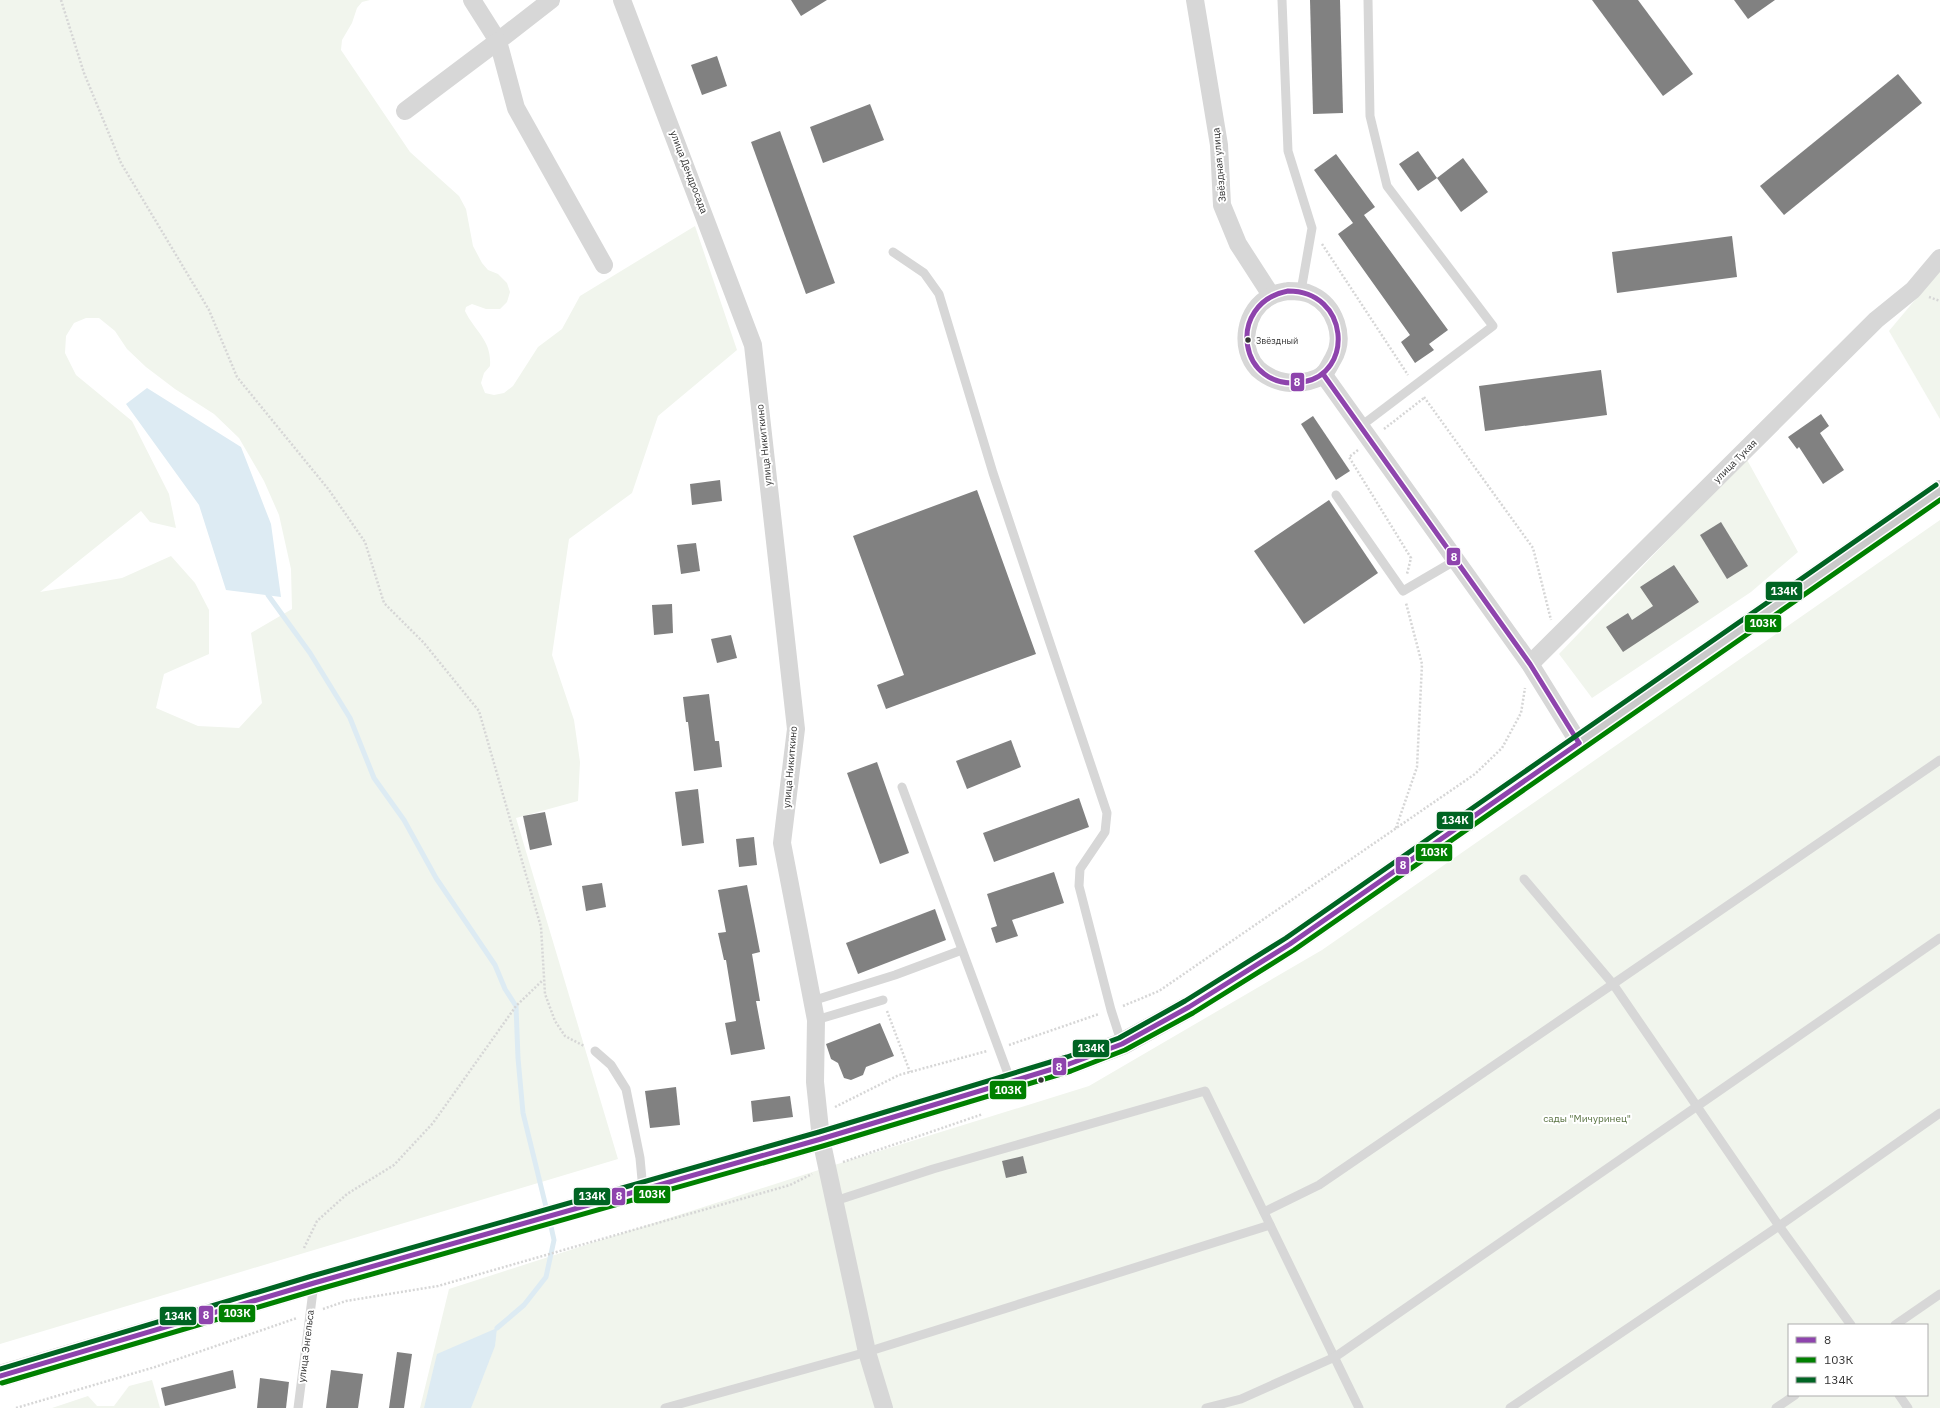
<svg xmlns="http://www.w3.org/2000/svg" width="1940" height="1408" viewBox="0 0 1940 1408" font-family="'IBM Plex Sans',sans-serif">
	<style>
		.green { fill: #f1f5ed; fill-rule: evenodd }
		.water { fill: #ddebf3 }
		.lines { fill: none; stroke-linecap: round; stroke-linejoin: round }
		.stream { stroke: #ddebf3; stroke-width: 5 }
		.building { fill: #818181 }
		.path { stroke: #d6d6d6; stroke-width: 2.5; stroke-dasharray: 2 2; stroke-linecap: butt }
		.service { stroke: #d7d7d7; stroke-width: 9 }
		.minor { stroke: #d7d7d7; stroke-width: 18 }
		.primary { stroke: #cacaca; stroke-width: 22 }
		.bus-1-casing { stroke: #fff; stroke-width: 8 }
		.bus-2-casing { stroke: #fff; stroke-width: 8 }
		.bus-3-casing { stroke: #fff; stroke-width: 8 }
		.bus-1 { stroke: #8e44ad; stroke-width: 5 }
		.bus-2 { stroke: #008000; stroke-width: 5 }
		.bus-3 { stroke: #006423; stroke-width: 5 }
		.bus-dot { fill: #333; stroke: #fff; stroke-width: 1.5 }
		.labels { text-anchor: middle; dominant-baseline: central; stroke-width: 4; stroke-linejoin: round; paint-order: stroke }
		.bus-label { font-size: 9px; fill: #333; stroke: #fff; text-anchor: start }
		.street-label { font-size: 10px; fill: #333; stroke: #fff }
		.park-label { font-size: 10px; fill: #56703f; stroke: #fff }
		.line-badge { stroke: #fff; stroke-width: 1.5 }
		.badge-label { font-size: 11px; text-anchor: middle; font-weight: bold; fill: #fff }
	</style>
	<rect width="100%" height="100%" fill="#fff"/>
	<!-- green -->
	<g class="green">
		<path d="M0,0H370L362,2L357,8L352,23L342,40L341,50L410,152L459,196L466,209L473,246L482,263L488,270L498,274L507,283L510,292L507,302L500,309H486L472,304L466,307L465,311C475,332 492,340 490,366L484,373L481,383L485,393L494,395L504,393L513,386L538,347L562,329L580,296L695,226L737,350L658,416L632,493L569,539L552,655L574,720L580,762L578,801L516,818L618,1159L0,1344ZM86,318H99L115,331L127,349L146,367L175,389L214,414L239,438L264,481L279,515L291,569L292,609L251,633L262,703L239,728L198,726L156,708L164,674L209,654V610L195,583L171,556L122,578L40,592L141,511L150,522L176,528L169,494L132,421L76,375L65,353L66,336L74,323Z"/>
		<path d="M1940,270V419L1889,331Z"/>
		<path d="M1746,458L1798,552L1751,592L1592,698L1559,654Z"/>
		<path d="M1940,520V1408H420L449,1289L828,1167L1089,1086L1322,950ZM1789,1325H1927V1395H1789Z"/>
		<path d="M152,1380L160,1408H52L88,1396L97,1406H114L129,1386Z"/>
	</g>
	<!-- water -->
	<g class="water">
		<path d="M147,388L241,447L271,524L281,597L226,590L199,505L126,404Z"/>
		<path d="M497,1328L495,1346L471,1408H424L437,1354Z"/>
	</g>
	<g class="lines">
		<!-- stream -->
		<g class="stream">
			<path d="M268,595L310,653L350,718L374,778L404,820L436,878L495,965L505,989L516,1006L518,1058L523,1113L547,1211"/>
			<path d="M497,1328L524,1305L546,1277L554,1240L550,1222"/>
		</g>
	</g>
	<!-- building -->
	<g class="building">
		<path d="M791,0H827L801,16Z"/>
		<path d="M1310,0H1340L1343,113L1313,114Z"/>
		<path d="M1592,0H1638L1693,74L1663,96Z"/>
		<path d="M1734,0H1775L1748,19Z"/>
		<path d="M717,56L727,86L702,95L691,65Z"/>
		<path d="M1898,74L1922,103L1784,215L1760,186Z"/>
		<path d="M870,104L884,140L823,163L810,127Z"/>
		<path d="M780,131L835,283L806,294L751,142Z"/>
		<path d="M1418,151L1437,178L1418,191L1399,164Z"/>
		<path d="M1336,154L1375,207L1364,215L1448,330L1429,344L1434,350L1415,363L1401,342L1410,335L1338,234L1353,223L1314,170Z"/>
		<path d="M1463,158L1488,192L1461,212L1437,178Z"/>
		<path d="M1732,236L1737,277L1617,293L1612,252Z"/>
		<path d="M1601,370L1607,415L1485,431L1479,386Z"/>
		<path d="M1821,414L1829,426L1820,433L1844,470L1823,484L1799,447L1797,449L1788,437Z"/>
		<path d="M1313,416L1350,471L1336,480L1301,424Z"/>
		<path d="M720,480L722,501L692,505L690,484Z"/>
		<path d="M977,490L1036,654L886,709L877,685L904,675L853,536Z"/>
		<path d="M1329,500L1378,573L1304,624L1254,551Z"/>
		<path d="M1721,522L1748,566L1727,579L1700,535Z"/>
		<path d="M696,543L700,571L681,574L677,545Z"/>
		<path d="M1674,565L1699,602L1623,652L1606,627L1628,613L1632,620L1653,606L1640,587Z"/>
		<path d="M672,604L673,633L654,635L652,605Z"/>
		<path d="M731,635L737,658L717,663L711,639Z"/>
		<path d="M709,694L715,741H719L722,767L694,771L688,722H686L683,697Z"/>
		<path d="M1011,740L1021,767L967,789L956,761Z"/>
		<path d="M877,762L909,853L880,864L847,773Z"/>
		<path d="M698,789L704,843L682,846L675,792Z"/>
		<path d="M1079,798L1089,827L994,862L983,833Z"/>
		<path d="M545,812L552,845L530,850L523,816Z"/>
		<path d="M754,837L757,865L739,867L736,839Z"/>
		<path d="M1054,872L1064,903L1012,920L1018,936L996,943L991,928L997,926L987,894Z"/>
		<path d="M602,883L606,907L586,911L582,886Z"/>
		<path d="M747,885L760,952L752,954L760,1001H756L765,1049L731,1055L725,1023L736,1021L726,960H724L718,933L726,932L718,890Z"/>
		<path d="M935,909L946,940L858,974L846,943Z"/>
		<path d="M880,1023L894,1056L866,1067L863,1075L851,1080L844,1078L838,1063L831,1059L826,1044Z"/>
		<path d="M676,1087L680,1125L650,1128L645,1091Z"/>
		<path d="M790,1096L793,1117L753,1122L751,1101Z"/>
		<path d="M1023,1156L1027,1173L1006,1178L1002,1161Z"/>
		<path d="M397,1352L412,1354L404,1408H389Z"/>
		<path d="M233,1370L236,1388L165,1406L161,1388Z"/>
		<path d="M331,1370L363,1374L358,1408H326Z"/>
		<path d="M260,1378L289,1382L286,1408H257Z"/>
	</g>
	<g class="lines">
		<!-- path -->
		<g class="path">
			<path d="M61,0L84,73L121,163L209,310L237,377L329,490L365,542L384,603L424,643L479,711L541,927L545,994L555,1021L565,1036L584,1046"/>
			<path d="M1322,244L1408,375"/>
			<path d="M1929,297L1940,301"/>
			<path d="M1424,397L1533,548L1551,620"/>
			<path d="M1384,429L1424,398"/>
			<path d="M1358,450L1349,457L1411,558L1407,574"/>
			<path d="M1396,828L1417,767L1422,664L1406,603"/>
			<path d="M1123,1006L1159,991L1475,774L1502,748L1521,713L1525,688"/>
			<path d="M887,1011L910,1072"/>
			<path d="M1009,1045L1099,1014"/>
			<path d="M835,1107L899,1075L987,1051"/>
			<path d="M843,1162L983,1114"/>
			<path d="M304,1248L317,1221L347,1194L394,1165L433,1123L516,1006L543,980"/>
			<path d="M323,1309L346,1301L438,1286L790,1185L812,1174"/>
			<path d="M16,1408L155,1367L297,1318"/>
		</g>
		<!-- service -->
		<g class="service">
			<path d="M1282,0L1288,151L1312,228L1301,291"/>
			<path d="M893,252L924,273L939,294L993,473L1107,813L1105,832L1080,869L1079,886L1111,1010L1122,1044"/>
			<path d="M1361,426L1493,326L1387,186L1370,116L1368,0"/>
			<path d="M1336,495L1403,591L1456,560"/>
			<path d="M902,787L1011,1082"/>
			<path d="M1524,879L1613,984L1940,760"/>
			<path d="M812,1001L895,975L962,950"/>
			<path d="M816,1020L883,1000"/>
			<path d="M595,1051L611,1065L626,1089L640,1158L643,1190"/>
			<path d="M835,1201L933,1169L1205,1091L1359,1408"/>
			<path d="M1264,1212L1319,1185L1613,984L1779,1226L1851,1325"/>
			<path d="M1895,1325L1940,1294"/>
			<path d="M1899,1395L1908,1408"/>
			<path d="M298,1408L314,1283"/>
			<path d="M665,1408L867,1352L1270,1225"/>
			<path d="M1206,1408L1241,1399L1335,1357L1940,938"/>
			<path d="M1510,1408L1779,1226L1940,1113"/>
			<path d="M1776,1408L1795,1395"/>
		</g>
		<!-- minor -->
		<g class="minor">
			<path d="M472,0L498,41L551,0"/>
			<path d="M622,0L753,345L796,729L782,843L816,1020L815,1082L821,1139L867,1352L884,1408"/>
			<path d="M1195,0L1219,145L1222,205L1238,244L1271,295"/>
			<path d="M405,111L498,41L516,108L604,265"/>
			<path d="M1288,291C1296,291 1304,291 1312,295C1335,306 1346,337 1333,359C1330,364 1327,371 1323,375C1314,381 1301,383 1291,383C1278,382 1267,377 1258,369C1238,348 1245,309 1271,296C1276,293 1283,292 1288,291Z"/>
			<path d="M1323,374L1530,664L1579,743"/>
			<path d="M1530,664L1876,320L1913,290L1940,258"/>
		</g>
		<!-- primary -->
		<path class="primary" d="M0,1376L314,1283L821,1139L1069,1064L1122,1044L1189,1007L1290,944L1940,491"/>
		<defs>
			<g id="bus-1">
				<path d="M1288,291C1350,291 1354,374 1303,382C1238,393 1225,303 1288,291Z"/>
				<path d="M1323,374L1530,664L1579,743"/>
				<path d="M0,1376L314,1283L821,1139L1069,1064L1122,1044L1189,1007L1290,944L1579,743"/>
			</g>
			<path id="bus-2" d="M2,1383L316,1290L823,1146L1071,1071L1125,1050L1193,1013L1294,950L1940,500"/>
			<path id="bus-3" d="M0,1369L312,1276L819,1132L1067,1057L1119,1038L1185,1001L1286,938L1936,485"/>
		</defs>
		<!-- bus-1 casing -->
		<use href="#bus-1" class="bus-1-casing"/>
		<!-- bus-2 casing -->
		<use href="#bus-2" class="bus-2-casing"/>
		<!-- bus-3 casing -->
		<use href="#bus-3" class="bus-3-casing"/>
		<!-- bus-1 -->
		<use href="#bus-1" class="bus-1"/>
		<!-- bus-2 -->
		<use href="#bus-2" class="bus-2"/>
		<!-- bus-3 -->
		<use href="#bus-3" class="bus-3"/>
	</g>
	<!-- markers -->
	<g class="bus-dot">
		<circle cx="1248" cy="340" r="3.5"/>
		<circle cx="1041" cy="1080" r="3.5"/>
	</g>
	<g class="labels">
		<!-- bus labels -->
		<g class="bus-label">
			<text x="1256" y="340">Звёздный</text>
		</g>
		<!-- street labels -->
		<g class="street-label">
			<text transform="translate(1219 165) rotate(-95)">Звёздная улица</text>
			<text transform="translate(689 172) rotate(69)">улица Дендросада</text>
			<text transform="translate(764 445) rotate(-96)">улица Никиткино</text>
			<text transform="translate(1735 461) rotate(-45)">улица Тукая</text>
			<text transform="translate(790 767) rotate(-85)">улица Никиткино</text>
			<text transform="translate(306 1346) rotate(-83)">улица Энгельса</text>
		</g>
		<!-- park labels -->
		<g class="park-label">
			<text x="1587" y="1118">сады "Мичуринец"</text>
		</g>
	</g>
	<g class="line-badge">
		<rect x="1290" y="372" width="15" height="20" rx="4" fill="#8e44ad"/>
		<rect x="1446" y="547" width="15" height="19" rx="4" fill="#8e44ad"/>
		<rect x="1765" y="581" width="38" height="20" rx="4" fill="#006423"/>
		<rect x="1744" y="614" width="38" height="19" rx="4" fill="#008000"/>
		<rect x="1436" y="811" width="38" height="19" rx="4" fill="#006423"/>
		<rect x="1415" y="843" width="38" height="19" rx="4" fill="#008000"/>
		<rect x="1395" y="856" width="15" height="19" rx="4" fill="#8e44ad"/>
		<rect x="1072" y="1039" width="38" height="19" rx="4" fill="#006423"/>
		<rect x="1052" y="1057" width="15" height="19" rx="4" fill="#8e44ad"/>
		<rect x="989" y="1080" width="38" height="20" rx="4" fill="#008000"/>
		<rect x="633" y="1185" width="38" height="19" rx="4" fill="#008000"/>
		<rect x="611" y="1187" width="15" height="19" rx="4" fill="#8e44ad"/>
		<rect x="573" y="1187" width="38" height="19" rx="4" fill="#006423"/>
		<rect x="218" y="1304" width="38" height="19" rx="4" fill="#008000"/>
		<rect x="198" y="1305" width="16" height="20" rx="4" fill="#8e44ad"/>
		<rect x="159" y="1306" width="38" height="20" rx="4" fill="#006423"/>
	</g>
	<g class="badge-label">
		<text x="1297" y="386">8</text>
		<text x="1454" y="561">8</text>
		<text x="1784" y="595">134К</text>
		<text x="1763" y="627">103К</text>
		<text x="1455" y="824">134К</text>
		<text x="1434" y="856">103К</text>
		<text x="1403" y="869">8</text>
		<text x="1091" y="1052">134К</text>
		<text x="1059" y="1071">8</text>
		<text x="1008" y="1094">103К</text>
		<text x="652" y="1198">103К</text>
		<text x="619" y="1200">8</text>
		<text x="592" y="1200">134К</text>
		<text x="237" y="1317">103К</text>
		<text x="206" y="1319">8</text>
		<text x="178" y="1320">134К</text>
	</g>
	<!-- legend -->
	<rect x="1788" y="1324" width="140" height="72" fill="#ffffff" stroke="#adadad"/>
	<rect x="1796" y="1337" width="20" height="6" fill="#8e44ad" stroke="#adadad"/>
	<text x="1824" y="1344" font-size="12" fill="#333333">8</text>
	<rect x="1796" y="1357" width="20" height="6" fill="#008000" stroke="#adadad"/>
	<text x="1824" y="1364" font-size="12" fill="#333333">103К</text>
	<rect x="1796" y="1377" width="20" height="6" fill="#006423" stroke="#adadad"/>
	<text x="1824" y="1384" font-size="12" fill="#333333">134К</text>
</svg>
